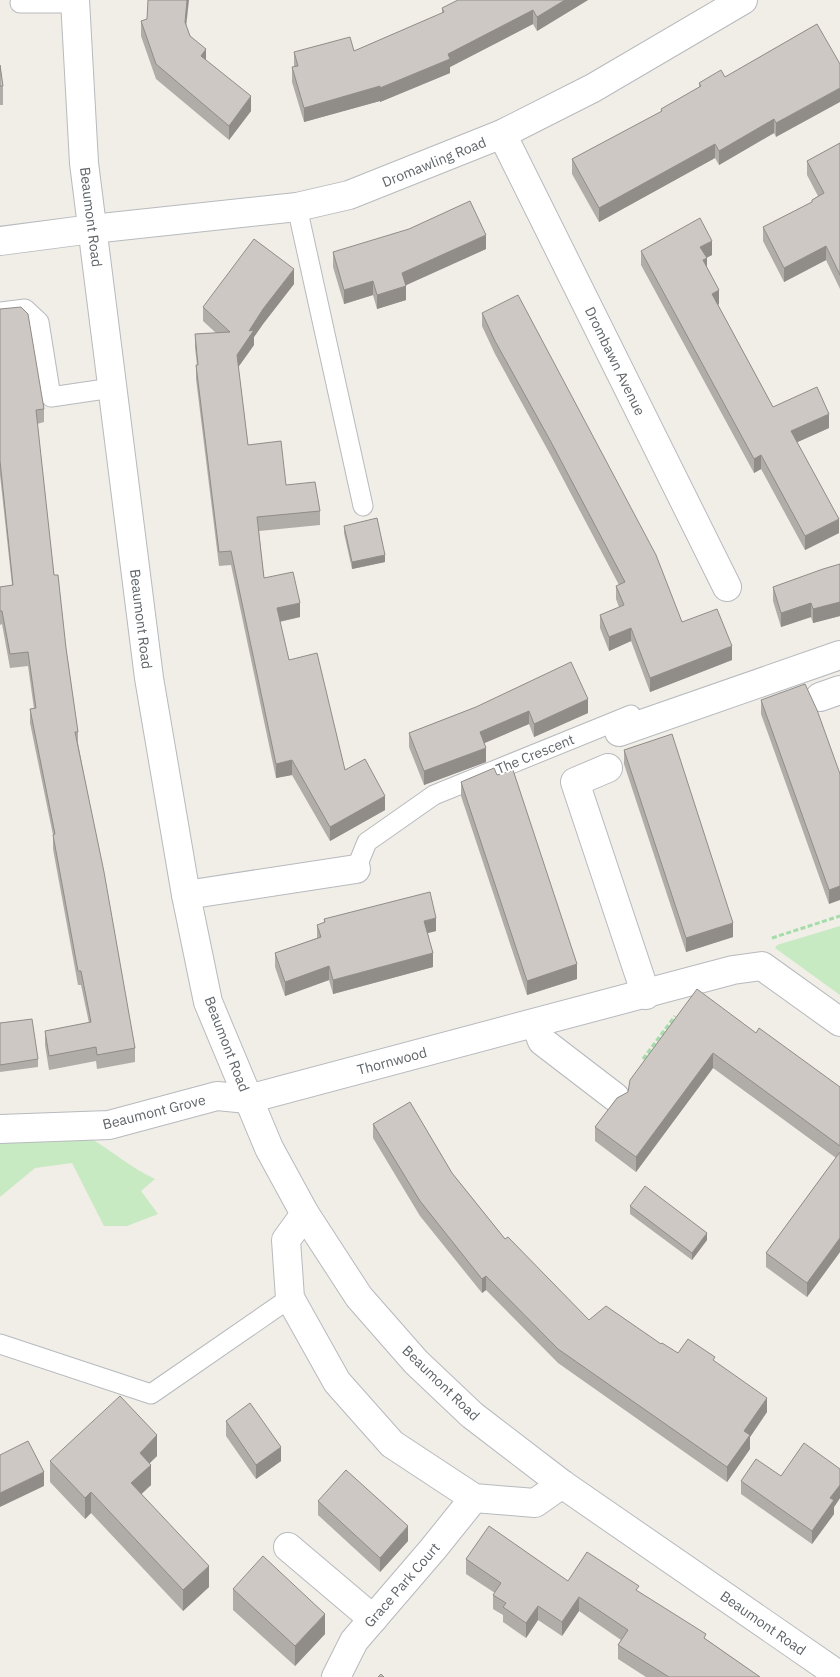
<svg xmlns="http://www.w3.org/2000/svg" width="840" height="1677" viewBox="0 0 840 1677" font-family="'IBM Plex Sans',sans-serif">
	<style>
		.green { fill: #c8eac2 }
		.lines { fill: none; stroke-linecap: round; stroke-linejoin: round }
		.service-casing { stroke: #b7babe; stroke-width: 21 }
		.minor-casing { stroke: #b7babe; stroke-width: 30 }
		.tertiary-casing { stroke: #b7babe; stroke-width: 30 }
		.path { stroke: #a4ddaa; stroke-width: 3; stroke-dasharray: 5 2.5; stroke-linecap: butt }
		.service { stroke: #fff; stroke-width: 19 }
		.minor { stroke: #fff; stroke-width: 28 }
		.tertiary { stroke: #fff; stroke-width: 28 }
		.wall { fill: #b0aca8 }
		.shaded-wall { fill: #908c88 }
		.building { fill: #cdc8c3; stroke: #908c88 }
		.labels { text-anchor: middle; dominant-baseline: central; stroke-width: 4; stroke-linejoin: round; paint-order: stroke }
		.street-label { font-size: 14px; fill: #5e6468; stroke: #fff }
	</style>
	<rect width="100%" height="100%" fill="#f1ede7"/>
	<!-- green -->
	<g class="green">
		<path d="M840,926V995L775,948L777,945Z"/>
		<path d="M88,1137C111,1150 131,1168 155,1179L141,1191L158,1214L127,1226H104L72,1163L35,1168L0,1197V1139Z"/>
	</g>
	<g class="lines">
		<defs>
			<g id="service">
				<path d="M20,3H75"/>
				<path d="M297,207L363,506"/>
				<path d="M0,312L25,309L39,322L51,397L112,388"/>
				<path d="M356,869L367,842L434,795L631,715"/>
				<path d="M0,1344L151,1394L290,1298"/>
			</g>
			<g id="minor">
				<path d="M502,134L727,587"/>
				<path d="M92,229L297,207L349,195L502,134L593,88L743,0"/>
				<path d="M820,697L840,690"/>
				<path d="M619,732L840,655"/>
				<path d="M608,768L575,782L646,995"/>
				<path d="M186,895L356,869"/>
				<path d="M535,1023L542,1041L615,1097"/>
				<path d="M0,1129L109,1125L217,1096L248,1099L733,970L762,966L840,1022"/>
				<path d="M305,1214L286,1240L290,1298L337,1382L392,1444L474,1498L535,1503L562,1484"/>
				<path d="M288,1547L373,1619"/>
				<path d="M336,1677L354,1641L433,1549L474,1498"/>
			</g>
			<g id="tertiary">
				<path d="M75,0L84,163L149,678L186,895L208,1002L269,1148L305,1214L359,1297L416,1362L472,1415L562,1484L840,1676"/>
				<path d="M0,241L92,229"/>
			</g>
		</defs>
		<!-- service casing -->
		<use href="#service" class="service-casing"/>
		<!-- minor casing -->
		<use href="#minor" class="minor-casing"/>
		<!-- tertiary casing -->
		<use href="#tertiary" class="tertiary-casing"/>
		<!-- path -->
		<g class="path">
			<path d="M772,938L840,916"/>
			<path d="M643,1059L675,1016"/>
		</g>
		<!-- service -->
		<use href="#service" class="service"/>
		<!-- minor -->
		<use href="#minor" class="minor"/>
		<!-- tertiary -->
		<use href="#tertiary" class="tertiary"/>
	</g>
	<!-- wall -->
	<g class="wall">
		<path d="M588,0L537,31L533,24L450,67V73L380,102V101L304,122L292,82V67H294V52L354,51L442,13V8Z"/>
		<path d="M141,21L186,25L190,36L206,60L251,111L229,140L156,79L141,36Z"/>
		<path d="M817,24L776,137L774,133L719,165L715,158L599,222L572,174V159L661,112V109L699,88V83L725,77Z"/>
		<path d="M0,65L3,86V105H0Z"/>
		<path d="M840,143V289L826,260L784,282L763,241V227L812,202V200L818,196L807,175V161Z"/>
		<path d="M486,249L406,285V300L377,309L373,295L344,304L333,267V252Z"/>
		<path d="M641,251L712,255L706,258L707,267L719,304L718,305L773,407L829,428L797,442L839,533L805,550L761,469L754,473L641,265Z"/>
		<path d="M294,284L263,324L254,337V345L238,367L248,445L286,485L320,511V525L259,531L264,578L300,617L280,622L289,660L345,770L385,810L330,841L292,775L276,778L231,565L219,566L196,379V365H197L195,348V334L216,333L203,321V307Z"/>
		<path d="M0,309L44,409V422L37,424L54,575L66,648L78,732V743L135,1048V1062L97,1069L96,1061L49,1070L45,1045V1031L89,1023L81,985H78L53,849V835L30,723V709H34L28,666L10,668L2,624L0,625V587L12,585L0,475Z"/>
		<path d="M482,313L682,622L732,660L650,692L631,641L609,651L600,628V615L619,607L616,599V586L619,585L551,456L495,354L482,326Z"/>
		<path d="M344,526L385,562L352,569L344,533Z"/>
		<path d="M840,564V616L813,623L811,617L781,627L773,601V587Z"/>
		<path d="M761,700L840,774L829,904L761,714Z"/>
		<path d="M476,707L588,713L534,737L529,724L484,743L486,762L424,785L409,747V733Z"/>
		<path d="M624,750L733,937L686,952L624,764Z"/>
		<path d="M461,782L577,979L527,995L461,796Z"/>
		<path d="M324,919L436,931L428,933L433,967L333,994L329,980L285,996L275,967V953L317,938V925L324,923Z"/>
		<path d="M0,1023L38,1059V1067L0,1072Z"/>
		<path d="M756,1033L840,1087V1252L807,1297L766,1267V1253L836,1158L713,1068L636,1172L595,1141V1127L617,1098Z"/>
		<path d="M373,1124L452,1173L505,1239L589,1320L661,1344L678,1353L715,1362L767,1412L750,1437V1449L727,1482L558,1363L486,1290L482,1293L420,1216L373,1138Z"/>
		<path d="M630,1206L707,1240L692,1260L630,1214Z"/>
		<path d="M226,1421L281,1461L256,1479L226,1436Z"/>
		<path d="M157,1456L149,1463L151,1485L141,1494L209,1587L183,1611L91,1513L85,1519L50,1482V1461Z"/>
		<path d="M840,1469V1498L834,1507V1514L812,1544L741,1494V1481Z"/>
		<path d="M318,1501L408,1541L380,1572L318,1515Z"/>
		<path d="M466,1559L568,1581L639,1592L760,1677H646L618,1659V1645L621,1640L579,1611L562,1636L538,1620L526,1638L503,1622V1615L493,1609V1595L495,1593L466,1574Z"/>
		<path d="M233,1589L325,1634L295,1666L233,1610Z"/>
	</g>
	<!-- shaded-wall -->
	<g class="shaded-wall">
		<path d="M187,0H189L185,36V22Z"/>
		<path d="M565,0H588L537,31V17Z"/>
		<path d="M533,10V24L450,67V73L380,102V88Z"/>
		<path d="M206,49V64L201,56Z"/>
		<path d="M380,86V101L304,122V108Z"/>
		<path d="M840,88V102L776,137V123Z"/>
		<path d="M251,96V111L229,140V126Z"/>
		<path d="M774,119V133L719,165V151Z"/>
		<path d="M715,144V158L599,222V208Z"/>
		<path d="M486,235V249L402,287V273Z"/>
		<path d="M712,241V255L700,261V247Z"/>
		<path d="M826,246V260L784,282V268Z"/>
		<path d="M707,258V272L703,260Z"/>
		<path d="M294,269V284L263,324L254,337V345L237,369V355L249,331L263,309Z"/>
		<path d="M373,281V295L344,304V290Z"/>
		<path d="M406,286V300L377,309V295Z"/>
		<path d="M719,290V304L712,308V294Z"/>
		<path d="M829,414V428L791,445V431Z"/>
		<path d="M761,455V469L754,473V459Z"/>
		<path d="M839,519V533L805,550V536Z"/>
		<path d="M385,555V562L352,569V562Z"/>
		<path d="M840,602V616L813,623V609Z"/>
		<path d="M300,603V617L277,622V608Z"/>
		<path d="M811,603V617L781,627V613Z"/>
		<path d="M631,628V641L609,651V637Z"/>
		<path d="M732,646V660L650,692V678Z"/>
		<path d="M588,699V713L534,737V724Z"/>
		<path d="M529,711V724L480,745V732Z"/>
		<path d="M486,748V762L424,785V771Z"/>
		<path d="M292,760V775L276,778V764Z"/>
		<path d="M385,796V810L330,841V827Z"/>
		<path d="M840,886V900L829,904V890Z"/>
		<path d="M436,918V931L424,934V921Z"/>
		<path d="M733,923V937L686,952V938Z"/>
		<path d="M433,953V967L333,994V980Z"/>
		<path d="M577,964V979L527,995V981Z"/>
		<path d="M329,966V980L285,996V982Z"/>
		<path d="M713,1053V1068L636,1172V1157Z"/>
		<path d="M707,1233V1240L692,1260V1253Z"/>
		<path d="M840,1238V1252L807,1297V1283Z"/>
		<path d="M486,1276V1290L482,1293V1279Z"/>
		<path d="M767,1398V1412L750,1437V1449L727,1482V1467L744,1431Z"/>
		<path d="M157,1435V1456L140,1473V1453Z"/>
		<path d="M281,1447V1461L256,1479V1465Z"/>
		<path d="M151,1465V1485L131,1504V1483Z"/>
		<path d="M44,1472V1486L0,1507V1493Z"/>
		<path d="M840,1485V1498L834,1507V1514L812,1544V1531L830,1498Z"/>
		<path d="M91,1492V1513L85,1519V1498Z"/>
		<path d="M408,1526V1541L380,1572V1558Z"/>
		<path d="M209,1566V1587L183,1611V1590Z"/>
		<path d="M579,1597V1611L562,1636V1622Z"/>
		<path d="M538,1606V1620L526,1638V1623Z"/>
		<path d="M325,1614V1634L295,1666V1646Z"/>
	</g>
	<!-- building -->
	<g class="building">
		<path d="M148,0H187L185,22L190,36L206,49L201,56L251,96L229,126L156,64L141,21L147,19Z"/>
		<path d="M458,0H565L537,17L533,10L448,54L450,59L380,88V86L304,108L292,67L298,66L294,52L350,37L354,51L444,12L442,8Z"/>
		<path d="M817,24L840,64V88L776,123L774,119L719,151L715,144L599,208L572,159L662,111L661,109L701,86L699,83L721,70L725,77Z"/>
		<path d="M0,65L3,86H0Z"/>
		<path d="M840,143V275L826,246L784,268L763,227L812,202V200L824,193L807,161Z"/>
		<path d="M470,201L486,235L402,273L406,286L377,295L373,281L344,290L333,252L409,229Z"/>
		<path d="M700,218L712,241L700,247L707,258L703,260L719,290L712,294L773,407L817,387L829,414L791,431L839,519L805,536L761,455L754,459L641,251Z"/>
		<path d="M254,239L294,269L263,309L249,331L254,330L237,355L248,445L281,441L286,485L315,482L320,511L257,517L264,578L293,572L300,603L277,608L289,660L317,653L345,770L365,759L385,796L330,827L292,760L276,764L231,551L219,552L196,365H198L195,334L230,332L203,307Z"/>
		<path d="M518,295L656,555L682,622L717,609L732,646L650,678L631,628L609,637L600,615L624,605L616,586L625,582L551,442L495,341L482,313Z"/>
		<path d="M21,307L28,314L44,409L36,410L54,575H58L66,648L78,732H75L104,872L135,1048L97,1055L96,1047L49,1056L45,1031L91,1022L81,971H78L53,835L55,834L30,709L36,708L28,652L10,654L2,611H0V587L13,585L0,461V309Z"/>
		<path d="M377,518L385,555L352,562L344,526Z"/>
		<path d="M840,564V602L813,609L811,603L781,613L773,587L823,569Z"/>
		<path d="M571,662L588,699L534,724L529,711L480,732L486,748L424,771L409,733L476,707Z"/>
		<path d="M805,684L817,710L840,774V886L829,890L761,700Z"/>
		<path d="M672,734L733,923L686,938L624,750Z"/>
		<path d="M494,768L497,775L513,770L577,964L527,981L461,782Z"/>
		<path d="M430,892L436,918L424,921L433,953L333,980L329,966L285,982L275,953L321,937L317,925L325,922L324,919Z"/>
		<path d="M697,989L756,1033L759,1028L840,1087V1146L713,1053L636,1157L595,1127L617,1098L628,1092L630,1080Z"/>
		<path d="M32,1019L38,1059L0,1065V1023Z"/>
		<path d="M410,1102L452,1173L505,1239L508,1237L589,1320L606,1306L661,1344L662,1343L678,1353L688,1339L715,1357L713,1360L767,1398L744,1431L750,1435L727,1467L558,1349L486,1276L482,1279L420,1201L373,1124Z"/>
		<path d="M840,1152V1238L807,1283L766,1253Z"/>
		<path d="M645,1186L707,1233L692,1253L630,1206Z"/>
		<path d="M120,1396L157,1435L140,1453L151,1465L131,1483L209,1566L183,1590L91,1492L85,1498L50,1461Z"/>
		<path d="M250,1403L281,1447L256,1465L226,1421Z"/>
		<path d="M28,1441L44,1472L0,1493V1455Z"/>
		<path d="M804,1443L840,1469V1485L830,1498L834,1500L812,1531L741,1481L756,1459L781,1476Z"/>
		<path d="M346,1470L408,1526L380,1558L318,1501Z"/>
		<path d="M489,1526L568,1581L587,1552L639,1586L636,1590L706,1634L704,1638L760,1677H669L618,1645L628,1630L579,1597L562,1622L538,1606L526,1623L503,1607L506,1603L493,1595L501,1583L466,1559Z"/>
		<path d="M263,1556L325,1614L295,1646L233,1589Z"/>
		<path d="M381,1674L384,1677H378Z"/>
	</g>
	<g class="labels">
		<!-- street labels -->
		<g class="street-label">
			<text transform="translate(434 162) rotate(-22)">Dromawling Road</text>
			<text transform="translate(91 217) rotate(83)">Beaumont Road</text>
			<text transform="translate(615 361) rotate(64)">Drombawn Avenue</text>
			<text transform="translate(141 619) rotate(83)">Beaumont Road</text>
			<text transform="translate(535 754) rotate(-22)">The Crescent</text>
			<text transform="translate(227 1044) rotate(69)">Beaumont Road</text>
			<text transform="translate(392 1061) rotate(-15)">Thornwood</text>
			<text transform="translate(154 1112) rotate(-14)">Beaumont Grove</text>
			<text transform="translate(441 1383) rotate(44)">Beaumont Road</text>
			<text transform="translate(402 1585) rotate(-49)">Grace Park Court</text>
			<text transform="translate(763 1623) rotate(35)">Beaumont Road</text>
		</g>
	</g>
</svg>
